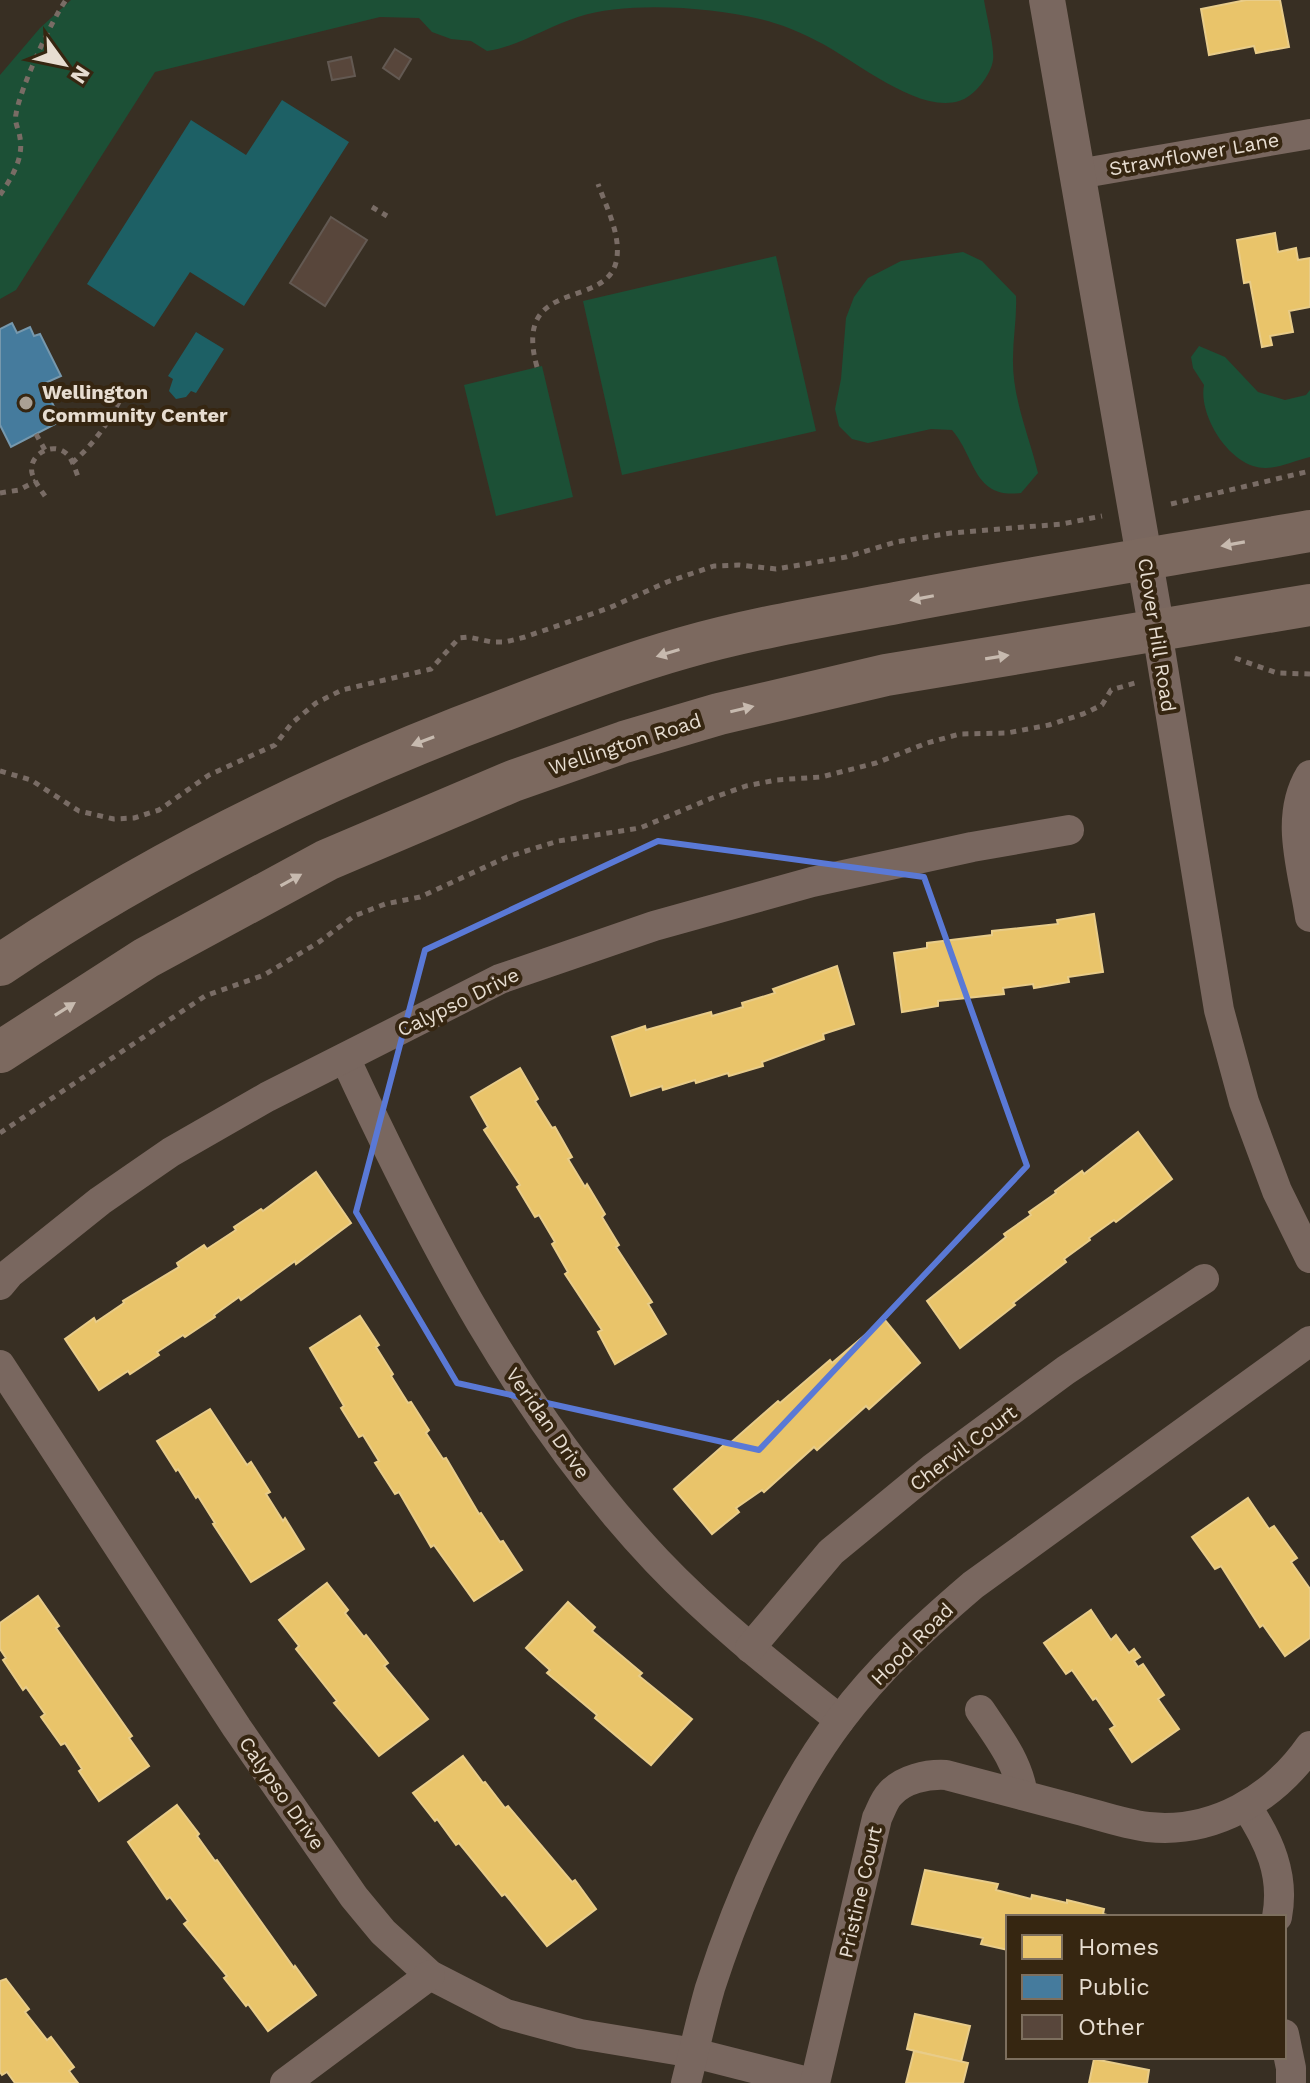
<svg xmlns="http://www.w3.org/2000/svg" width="1310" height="2083" viewBox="0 0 1310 2083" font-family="'Work Sans',sans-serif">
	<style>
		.green { fill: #1c5036 }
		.water { fill: #1d6065 }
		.homes { fill: #e9c46a; stroke: #e8cc89; stroke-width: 2 }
		.public { fill: #457b9d; stroke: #7698ad; stroke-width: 2 }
		.building { fill: #58463b; stroke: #635952; stroke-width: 2 }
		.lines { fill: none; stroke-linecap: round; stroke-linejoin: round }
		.path { stroke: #796c65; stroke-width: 5; stroke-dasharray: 6 6; stroke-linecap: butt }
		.minor { stroke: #79675f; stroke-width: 30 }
		.tertiary { stroke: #79675f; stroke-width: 36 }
		.secondary { stroke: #7c695f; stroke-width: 42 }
		.oneway { fill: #c7baaf }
		.marked { fill: none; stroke: #5a79d6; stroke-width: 6; stroke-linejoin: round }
		.poi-dot { fill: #aaa094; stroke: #362611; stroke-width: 3 }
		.labels { text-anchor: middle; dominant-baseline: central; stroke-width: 8; stroke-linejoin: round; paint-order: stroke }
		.street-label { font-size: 20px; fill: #e7ddd1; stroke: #362611 }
		.poi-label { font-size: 20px; font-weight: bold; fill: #e7ddd1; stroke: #362611; text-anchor: start }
	</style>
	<rect width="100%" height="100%" fill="#382f23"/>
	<!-- green -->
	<g class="green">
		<path d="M71,0H984C986,13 995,49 993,60C991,75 974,97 959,101C917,114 854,59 817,41C800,32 778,23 760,19C709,7 627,1 578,17C546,27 520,46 487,51L471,41L451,39L432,32L419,18L380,17L155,72L16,290L0,299V75L40,28Z"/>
		<path d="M963,252L982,261L1016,296C1017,317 1013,337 1013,358C1012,398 1029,435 1038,473L1021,493C973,499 976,458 952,430L931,429L868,443L852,439L839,426L835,409L841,379L846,318L854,297L868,278L901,261Z"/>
		<path d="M776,256L816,431L622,475L583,301Z"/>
		<path d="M1199,346L1225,357L1258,392L1285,400L1306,395L1310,390V457C1296,460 1280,468 1266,468C1231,469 1198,416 1204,385L1193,368L1191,357Z"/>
		<path d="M542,366L573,497L496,516L464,385Z"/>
	</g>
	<!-- water -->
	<g class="water">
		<path d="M282,100L349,142L244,306L190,272L154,327L87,284L191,120L246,155Z"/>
		<path d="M196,332L224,349L196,393L191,391L186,397L176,399L169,391L173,379L168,376Z"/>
	</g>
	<!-- homes -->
	<g class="homes">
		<path d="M1246,0H1280L1289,47L1256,53L1254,46L1209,55L1201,9Z"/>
		<path d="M1275,233L1278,252L1296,248L1298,260L1310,258V307L1289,311L1293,332L1270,336L1272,345L1262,347L1250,282L1244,283L1237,240Z"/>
		<path d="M1094,914L1103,972L1068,977L1069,982L1034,988L1033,984L1003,988L1004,994L938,1001V1006L902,1012L894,953L927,948V943L992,935V931L1058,924L1057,920Z"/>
		<path d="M837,966L854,1024L823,1034L824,1039L762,1062L763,1066L729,1076L728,1073L696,1083L695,1080L663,1090L662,1086L631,1096L612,1037L645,1026L646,1030L711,1012L712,1016L743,1007L742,1003L775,993L773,989Z"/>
		<path d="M520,1068L538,1099L535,1101L552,1128L555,1127L572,1157L568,1159L585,1187L587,1184L605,1214L602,1217L619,1245L616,1247L652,1302L648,1304L666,1334L615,1364L598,1332L602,1330L565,1274L568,1272L552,1244L555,1242L539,1215L535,1217L517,1187L520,1185L484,1130L488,1127L471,1097Z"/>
		<path d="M1138,1132L1172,1179L1116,1222L1114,1220L1089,1238L1090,1240L1064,1259L1066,1262L1013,1303L1015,1305L960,1348L927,1301L1006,1237L1004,1234L1031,1215L1029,1212L1056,1193L1055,1191L1082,1171L1084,1174Z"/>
		<path d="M316,1172L351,1223L296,1264L295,1261L241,1300L239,1297L214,1315L215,1317L185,1337L183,1335L157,1352L159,1355L130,1374L128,1371L99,1390L65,1339L94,1318L96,1322L124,1303L123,1301L179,1267L177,1263L204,1245L207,1249L236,1230L234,1227L261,1209L263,1211Z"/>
		<path d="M360,1316L379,1345L376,1347L393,1374L391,1376L408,1403L411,1402L429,1430L426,1433L443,1459L446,1458L479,1514L481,1513L500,1542L503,1541L522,1570L474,1601L434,1545L431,1547L399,1492L395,1494L375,1463L379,1461L363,1435L359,1437L341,1408L344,1406L310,1348Z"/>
		<path d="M884,1319L920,1363L869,1409L866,1406L817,1450L814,1447L764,1492L762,1490L736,1508L739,1512L712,1534L674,1489L726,1443L728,1445L778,1401L780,1403L830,1360L832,1363Z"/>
		<path d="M210,1409L247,1465L251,1462L270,1492L266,1494L283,1521L285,1518L304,1549L251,1582L213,1524L215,1523L198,1496L196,1498L178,1469L176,1471L157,1441Z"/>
		<path d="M1248,1498L1269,1529L1274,1526L1297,1558L1291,1562L1310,1589V1638L1285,1656L1263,1625L1260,1627L1221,1566L1215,1569L1192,1537Z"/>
		<path d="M327,1583L348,1610L345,1613L364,1637L366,1635L388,1663L384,1666L428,1719L379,1756L334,1703L337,1701L296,1649L299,1646L279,1620Z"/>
		<path d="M38,1596L59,1626L56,1628L132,1736L129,1738L149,1766L99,1801L79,1771L82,1769L65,1743L61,1745L41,1717L45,1714L26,1687L23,1690L3,1660L6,1658L0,1649V1623Z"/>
		<path d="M568,1602L595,1627L592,1631L642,1673L639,1676L692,1719L651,1765L595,1718L597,1715L547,1673L550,1670L526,1648Z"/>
		<path d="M1091,1610L1111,1640L1116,1635L1129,1653L1134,1649L1140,1657L1134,1661L1138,1667L1143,1664L1164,1695L1158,1699L1179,1729L1132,1762L1110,1729L1115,1726L1096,1698L1093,1700L1072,1670L1066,1674L1044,1643Z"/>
		<path d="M463,1756L483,1783L485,1782L505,1808L508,1806L572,1882L575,1880L596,1909L547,1946L505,1894L502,1896L459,1843L456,1845L437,1819L435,1821L413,1793Z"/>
		<path d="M177,1805L199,1834L197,1836L215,1861L217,1860L294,1968L295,1966L316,1995L268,2031L248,2004L246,2006L224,1978L227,1976L184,1924L188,1921L170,1897L167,1899L128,1842Z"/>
		<path d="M925,1870L998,1884L996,1890L1031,1899L1032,1895L1067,1903V1900L1104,1909L1103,1914L1115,1917H1008V1950L981,1944L983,1938L912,1924Z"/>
		<path d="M6,1979L29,2009L25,2012L47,2040L51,2037L74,2067L69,2071L78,2083H15L7,2072L2,2075L0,2072V1981Z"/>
		<path d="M915,2014L970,2026L961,2062L907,2049Z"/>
		<path d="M914,2051L968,2063L963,2083H906Z"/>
		<path d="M1094,2059L1149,2070L1147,2083H1089Z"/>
	</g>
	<!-- public -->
	<path class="public" d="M12,323L17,333L30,327L34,336L40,334L61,376L43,384L61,421L11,447L0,425V329Z"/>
	<!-- building -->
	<g class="building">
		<path d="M395,49L411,59L399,79L383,68Z"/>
		<path d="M351,57L355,76L332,80L328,62Z"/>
		<path d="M331,217L367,240L325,306L290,283Z"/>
	</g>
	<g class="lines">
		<!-- path -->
		<g class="path">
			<path d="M0,195C11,179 24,158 20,138C19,129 14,123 16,114C20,89 51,21 66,0"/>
			<path d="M372,207L387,216"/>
			<path d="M537,367C511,274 611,312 617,257C620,233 606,206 598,184"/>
			<path d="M36,434L45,450"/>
			<path d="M72,463C94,444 109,422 122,396"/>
			<path d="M0,493L19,490L36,481"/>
			<path d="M45,496C41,490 34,481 32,473C28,454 54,440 68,455C73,461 76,472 79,479"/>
			<path d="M1171,504L1310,471"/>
			<path d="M1235,658L1277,673L1310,674"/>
			<path d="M0,771L31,780L79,811L114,819L134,818L159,810L209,775L275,745L292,723L316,703L342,690L431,669L459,638L468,637L492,642H505L525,637L609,608L667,582L714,566L739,565L776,569L846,557L896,542L951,533L1062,524L1102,516"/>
			<path d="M0,1133L205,996L264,975L319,942L354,916L385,904L420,897L507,857L558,841L640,828L712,798L746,786L776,780L821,777L876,763L927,743L960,734L1007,733L1049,725L1083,714L1102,705L1111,690L1135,683"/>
		</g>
		<!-- minor -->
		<g class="minor">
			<path d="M1078,174L1310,134"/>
			<path d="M1157,631L1219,1010L1244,1102L1277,1191L1310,1258"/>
			<path d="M1310,775C1284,818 1303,869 1310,917"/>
			<path d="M345,1058C428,1237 520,1416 657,1561C713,1620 777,1670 840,1720"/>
			<path d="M0,1285L10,1273L100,1201L171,1152L267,1097L500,979L654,926L812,882L972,847L1069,830"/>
			<path d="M0,1365L237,1728L354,1897L383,1932L430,1975L506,2014L580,2034L694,2053L812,2083"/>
			<path d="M750,1648L831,1552L933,1468L1066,1370L1204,1279"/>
			<path d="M980,1710C999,1738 1018,1762 1023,1795"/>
			<path d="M1246,1806C1269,1840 1285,1875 1277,1917"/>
			<path d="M1284,2034L1291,2068V2083"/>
			<path d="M285,2083L430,1975"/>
			<path d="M686,2083C694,2052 701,2019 710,1988C739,1898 783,1796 840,1720C878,1669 925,1626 973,1585L1310,1341"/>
			<path d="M815,2083L877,1818C881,1810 884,1800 890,1794C903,1779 927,1774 946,1775C987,1786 1029,1797 1071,1808C1096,1814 1122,1824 1148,1827C1213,1834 1273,1799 1310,1746"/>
		</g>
		<!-- tertiary -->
		<path class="tertiary" d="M1047,0L1157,631"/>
		<!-- secondary -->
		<g class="secondary">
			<path d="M0,965C157,859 328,776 505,710C564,687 623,665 683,648C753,628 825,616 896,603C1033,577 1172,555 1310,531"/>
			<path d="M0,1052L146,958L327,860L513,781L624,742L719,714L886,675L1310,605"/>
		</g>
	</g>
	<!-- one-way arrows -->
	<defs><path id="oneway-solid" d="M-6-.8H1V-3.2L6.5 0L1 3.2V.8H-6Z" transform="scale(2)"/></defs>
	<g class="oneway">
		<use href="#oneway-solid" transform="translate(1233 544) rotate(170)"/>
		<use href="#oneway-solid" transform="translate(922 598) rotate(169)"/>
		<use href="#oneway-solid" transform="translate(668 653) rotate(163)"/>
		<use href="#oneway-solid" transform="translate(997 657) rotate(-9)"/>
		<use href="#oneway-solid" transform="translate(742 709) rotate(-13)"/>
		<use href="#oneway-solid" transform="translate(423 741) rotate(159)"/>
		<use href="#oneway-solid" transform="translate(291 880) rotate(-29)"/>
		<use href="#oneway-solid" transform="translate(65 1009) rotate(-32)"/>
	</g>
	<!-- marked area -->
	<path class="marked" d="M658,841L924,877L1027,1166L759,1450L457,1383L356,1212L425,950Z"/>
	<!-- markers -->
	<circle class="poi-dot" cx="26" cy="403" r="8"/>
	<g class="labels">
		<!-- street labels -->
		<g class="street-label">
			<text transform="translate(1194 154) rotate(-10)">Strawflower Lane</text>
			<text transform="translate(1157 635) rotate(81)">Clover Hill Road</text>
			<text transform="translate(625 744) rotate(-18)">Wellington Road</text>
			<text transform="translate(458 1002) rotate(-26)">Calypso Drive</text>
			<text transform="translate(548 1423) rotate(55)">Veridan Drive</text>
			<text transform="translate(963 1448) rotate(-37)">Chervil Court</text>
			<text transform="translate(912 1644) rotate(-45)">Hood Road</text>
			<text transform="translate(282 1793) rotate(55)">Calypso Drive</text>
			<text transform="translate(860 1892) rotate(-77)">Pristine Court</text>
		</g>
		<!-- poi labels -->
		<g class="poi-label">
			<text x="42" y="392">Wellington<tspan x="42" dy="23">Community Center</tspan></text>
		</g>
	</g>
	<!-- legend -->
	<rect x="1006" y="1915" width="280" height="144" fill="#362611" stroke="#7d6f5e" stroke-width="2"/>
	<rect x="1022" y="1935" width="40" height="24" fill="#e9c46a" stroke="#7d6f5e" stroke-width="2"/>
	<text x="1078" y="1955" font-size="24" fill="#e7ddd1">Homes</text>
	<rect x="1022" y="1975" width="40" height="24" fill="#457b9d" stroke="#7d6f5e" stroke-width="2"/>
	<text x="1078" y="1995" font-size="24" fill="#e7ddd1">Public</text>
	<rect x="1022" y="2015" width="40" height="24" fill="#58463b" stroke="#7d6f5e" stroke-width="2"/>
	<text x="1078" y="2035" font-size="24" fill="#e7ddd1">Other</text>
	<!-- north arrow -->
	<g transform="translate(64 64) rotate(123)" stroke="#362611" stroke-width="6" paint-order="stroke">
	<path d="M0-6L14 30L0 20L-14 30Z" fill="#e7ddd1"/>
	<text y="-12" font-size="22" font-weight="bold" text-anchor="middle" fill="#e7ddd1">N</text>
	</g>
</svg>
